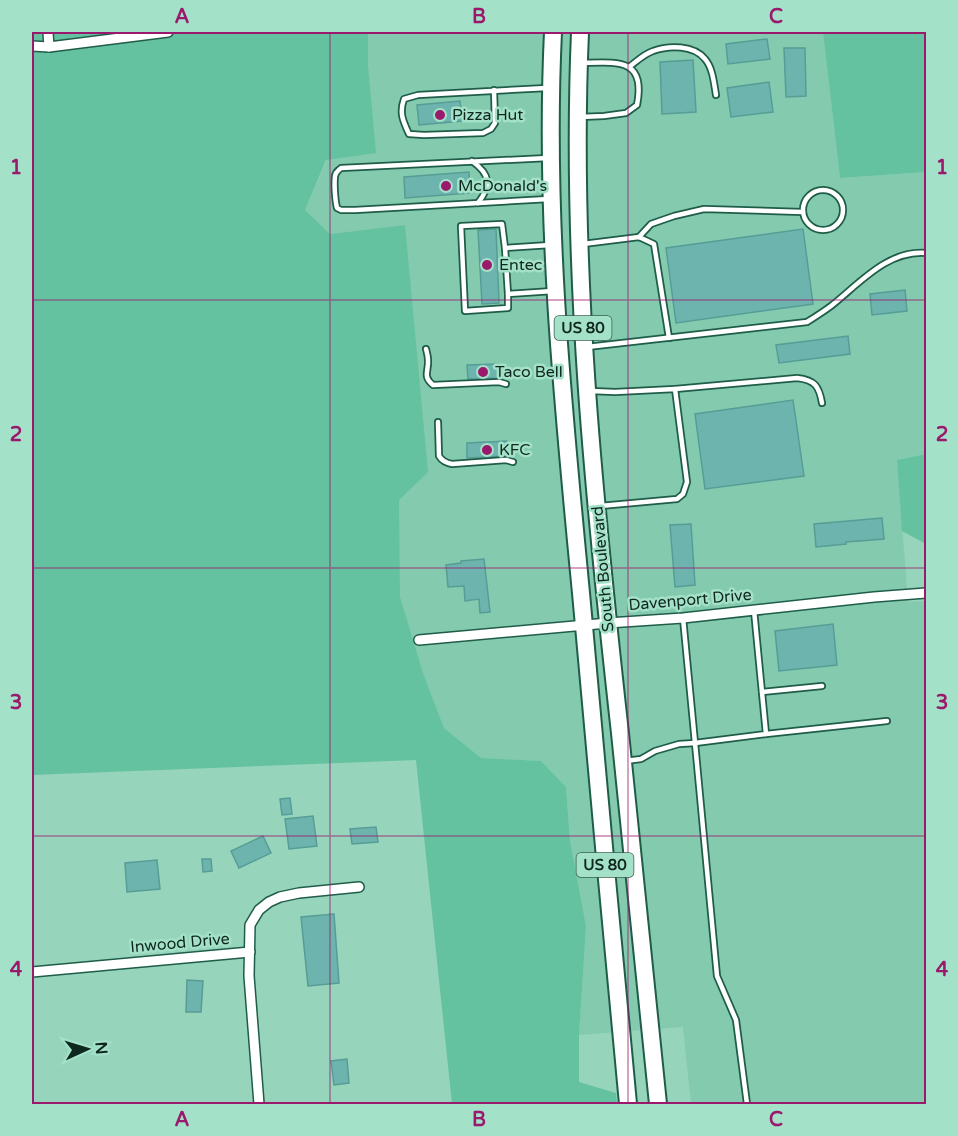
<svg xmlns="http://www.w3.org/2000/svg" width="958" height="1136" viewBox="0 0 958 1136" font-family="'Varela Round',sans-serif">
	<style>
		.built { fill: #83caaf }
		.green { fill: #65c2a0 }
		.building { fill: #6eb4ae; stroke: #569d96; stroke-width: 1.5 }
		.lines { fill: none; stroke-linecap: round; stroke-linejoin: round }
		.service-casing { stroke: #1f5d49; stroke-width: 8 }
		.minor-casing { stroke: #1f5d49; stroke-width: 12 }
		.trunk-casing { stroke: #1f5d49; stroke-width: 20 }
		.service { stroke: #fff; stroke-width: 4.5 }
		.minor { stroke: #fff; stroke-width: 9 }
		.trunk { stroke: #fff; stroke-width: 16 }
		.grid { fill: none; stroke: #9b196c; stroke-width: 1.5; stroke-opacity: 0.55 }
		.poi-dot { fill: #9b196c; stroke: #a3e1c8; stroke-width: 2 }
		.labels { text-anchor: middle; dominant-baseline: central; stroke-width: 5; stroke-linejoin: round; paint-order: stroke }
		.shield { fill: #a3e1c8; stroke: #3b6052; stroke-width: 1.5 }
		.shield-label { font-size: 15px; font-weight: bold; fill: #0f281f }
		.poi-label { font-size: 16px; fill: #0f281f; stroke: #a3e1c8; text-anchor: start }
		.street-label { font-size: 16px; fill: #0f281f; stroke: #a3e1c8 }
		.neatline { fill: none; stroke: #9b196c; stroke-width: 2 }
		.grid-label { font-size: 20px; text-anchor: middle; font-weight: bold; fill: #9b196c }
	</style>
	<rect width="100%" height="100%" fill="#96d4bc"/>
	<!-- built -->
	<path class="built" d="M368,32H823L840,178L926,172V454L897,460L908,602L926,601V1104H691L683,1027L579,1035L586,926L570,841L566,787L541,761L481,758L444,728L423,673L399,597V500L404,225L330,234L305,210L368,66Z"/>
	<!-- green -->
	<g class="green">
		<path d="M32,32H368V66L376,153L326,160L305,210L330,234L405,225L428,472L399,500L400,597L423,673L444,728L481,758L541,761L566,787L570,841L586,926L579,1035V1082L616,1093L617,1104H452L416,760L32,775Z"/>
		<path d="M823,32H926V172L840,178Z"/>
		<path d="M926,454V544L902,531L897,460Z"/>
	</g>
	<!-- building -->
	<g class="building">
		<path d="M767,39L770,59L728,64L726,44Z"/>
		<path d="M784,48H805L806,96L786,97Z"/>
		<path d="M693,60L696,112L662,114L660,62Z"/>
		<path d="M769,82L773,112L731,117L727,88Z"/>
		<path d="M460,101L462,121L419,125L417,105Z"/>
		<path d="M469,172L470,193L405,198L404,177Z"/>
		<path d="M496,229L499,303L482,304L478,230Z"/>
		<path d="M803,229L813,304L676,323L666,248Z"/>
		<path d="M905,290L907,311L872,315L870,294Z"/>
		<path d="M848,336L850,354L779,363L776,345Z"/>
		<path d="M499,364L500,378L468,379L467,365Z"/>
		<path d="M793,400L804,476L705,489L695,414Z"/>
		<path d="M507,441L508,456L467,458V443Z"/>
		<path d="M882,518L884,539L846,542V544L816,547L814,524Z"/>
		<path d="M691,524L695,585L675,587L670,525Z"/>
		<path d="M484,559L490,612L480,613L479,599L465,601L464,586L448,587L446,565L461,563V561Z"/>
		<path d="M833,624L837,665L779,671L775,631Z"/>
		<path d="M290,798L292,814L282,815L280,799Z"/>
		<path d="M313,816L317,846L289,849L285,819Z"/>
		<path d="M376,827L378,842L352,844L350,829Z"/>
		<path d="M263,836L271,853L239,868L231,851Z"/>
		<path d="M202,859H211L212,871L203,872Z"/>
		<path d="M157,860L160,889L127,892L125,863Z"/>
		<path d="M334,914L339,983L308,986L301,917Z"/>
		<path d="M187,980L203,981L201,1012H186Z"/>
		<path d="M347,1059L349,1083L334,1085L331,1061Z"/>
	</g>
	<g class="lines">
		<defs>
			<g id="service">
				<path d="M629,67C637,61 644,54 653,51C669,45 694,45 705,59C713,68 714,84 716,95"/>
				<path d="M494,90L495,123L491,129L483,133L424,135L409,134C403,121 399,113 404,99L418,95L547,88"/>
				<path d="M580,117L604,116L626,113L637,105C646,59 619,62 584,63"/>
				<path d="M548,158L341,168C338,171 336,171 335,176C334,184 335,200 337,208L341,210H355L549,199"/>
				<path d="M472,161C490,174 492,185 478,203"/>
				<circle cx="823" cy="210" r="20"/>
				<path d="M639,237L651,224L674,216L704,209L803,212"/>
				<path d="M583,244L639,237L654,244L669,338"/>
				<path d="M550,245L505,248L508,294L553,291"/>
				<path d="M505,248L502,224L461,226L465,311L508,308V294"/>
				<path d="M587,347L807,322C815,317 823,312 831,306C859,284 887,250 926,253"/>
				<path d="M426,349C427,353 428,356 428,360C429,371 422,376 433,385L499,382L506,384"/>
				<path d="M675,389L797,378C815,380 819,386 822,403"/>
				<path d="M591,391L615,392L675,389L687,482L683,494L677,499L600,506"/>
				<path d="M438,422L439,456C442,461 446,463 452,464L506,460L513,462"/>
				<path d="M683,618L695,743L766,734L754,610"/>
				<path d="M762,692L822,686"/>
				<path d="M766,734L887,721"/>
				<path d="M625,761L641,759L655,751L679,744L695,743L717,976L736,1020L747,1104"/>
			</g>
			<g id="minor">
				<path d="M48,32L49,47"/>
				<path d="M32,46L49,47L168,32"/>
				<path d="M419,640L608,623L683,618L874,597L926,593"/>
				<path d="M32,972L250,952"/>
				<path d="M259,1104L249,976L250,925L259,910L269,902L280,897L299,893L359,887"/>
			</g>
			<g id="trunk">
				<path d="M553,32C544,219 563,406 581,593C596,763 612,934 628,1104"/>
				<path d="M580,32C570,266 594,500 620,733C633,857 645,981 658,1104"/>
			</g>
		</defs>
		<!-- service casing -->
		<use href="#service" class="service-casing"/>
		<!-- minor casing -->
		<use href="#minor" class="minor-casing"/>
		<!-- trunk casing -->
		<use href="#trunk" class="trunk-casing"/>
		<!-- service -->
		<use href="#service" class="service"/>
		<!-- minor -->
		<use href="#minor" class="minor"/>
		<!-- trunk -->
		<use href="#trunk" class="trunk"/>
	</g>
	<!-- grid -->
	<path class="grid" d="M330,32V1104M628,32V1104M32,300H926M32,568H926M32,836H926"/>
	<!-- markers -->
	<g class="poi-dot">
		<circle cx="440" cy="115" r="6"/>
		<circle cx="446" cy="186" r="6"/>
		<circle cx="487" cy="265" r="6"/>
		<circle cx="483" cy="372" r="6"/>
		<circle cx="487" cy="450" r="6"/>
	</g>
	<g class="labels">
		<!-- shield labels -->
		<g class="shield">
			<rect x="554.5" y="316" width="57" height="24" rx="4.5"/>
			<rect x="576.5" y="853" width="57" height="24" rx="4.5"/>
		</g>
		<g class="shield-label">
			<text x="583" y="328">US 80</text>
			<text x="605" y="865">US 80</text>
		</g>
		<!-- poi labels -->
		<g class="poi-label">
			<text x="452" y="115">Pizza Hut</text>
			<text x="458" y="186">McDonald's</text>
			<text x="499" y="265">Entec</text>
			<text x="495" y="372">Taco Bell</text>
			<text x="499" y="450">KFC</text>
		</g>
		<!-- street labels -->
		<g class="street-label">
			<text transform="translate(603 569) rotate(-95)">South Boulevard</text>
			<text transform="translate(690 600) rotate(-5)">Davenport Drive</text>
			<text transform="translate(180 943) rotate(-5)">Inwood Drive</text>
		</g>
	</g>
	<!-- border -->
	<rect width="958" height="1136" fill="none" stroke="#a3e1c8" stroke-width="66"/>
	<!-- north arrow -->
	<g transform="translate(87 1049) rotate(86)" stroke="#a3e1c8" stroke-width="4.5" paint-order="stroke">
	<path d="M0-4.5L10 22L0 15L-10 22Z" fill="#0f281f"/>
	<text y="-9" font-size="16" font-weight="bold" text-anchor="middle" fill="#0f281f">N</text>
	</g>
	<rect x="33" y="33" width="892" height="1070" class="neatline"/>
	<g class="grid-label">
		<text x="182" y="23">A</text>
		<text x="479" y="23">B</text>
		<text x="776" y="23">C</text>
		<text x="16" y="174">1</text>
		<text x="942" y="174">1</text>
		<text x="16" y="441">2</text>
		<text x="942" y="441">2</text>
		<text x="16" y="709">3</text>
		<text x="942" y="709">3</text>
		<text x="16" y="976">4</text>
		<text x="942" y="976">4</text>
		<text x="182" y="1126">A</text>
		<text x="479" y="1126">B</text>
		<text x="776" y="1126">C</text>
	</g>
</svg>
